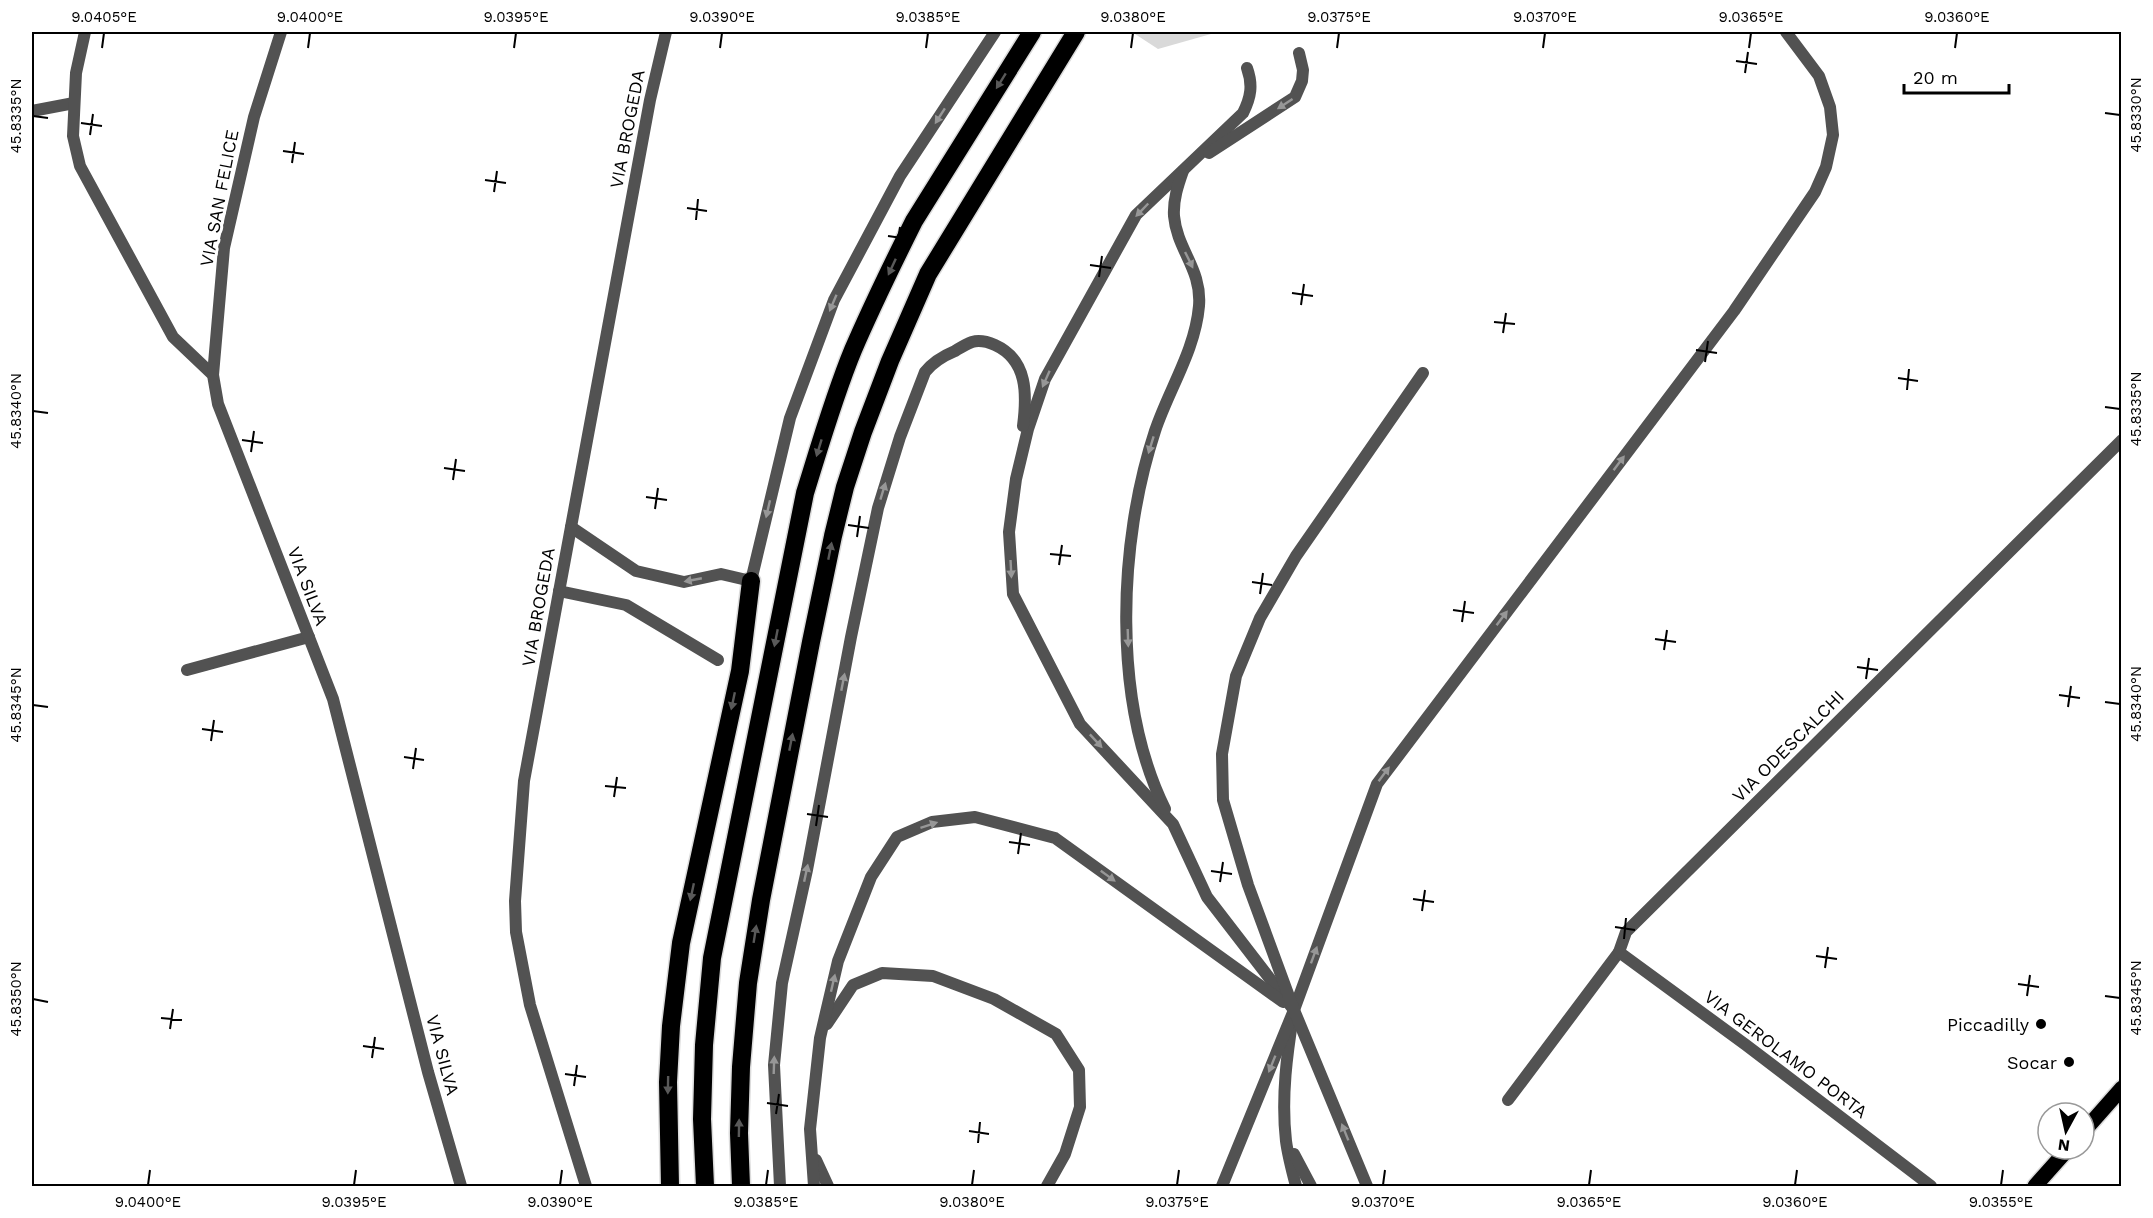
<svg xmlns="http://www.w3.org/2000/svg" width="2153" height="1218" viewBox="0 0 2153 1218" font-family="'Work Sans',sans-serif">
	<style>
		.green { fill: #d9d9d9 }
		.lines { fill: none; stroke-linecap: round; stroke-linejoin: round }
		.primary-casing { stroke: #dbdbdb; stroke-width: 18 }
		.motorway-casing { stroke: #dbdbdb; stroke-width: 21 }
		.service { stroke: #525252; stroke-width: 12 }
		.minor { stroke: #525252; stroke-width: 12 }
		.tertiary { stroke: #525252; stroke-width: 12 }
		.primary { stroke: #000; stroke-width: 15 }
		.motorway { stroke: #000; stroke-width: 18 }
		.oneway { fill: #595959 }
		.oneway2 { fill: #979797 }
		.ticks { fill: none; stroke: #000; stroke-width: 2 }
		.poi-dot { fill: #000; stroke: #fff; stroke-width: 2 }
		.labels { text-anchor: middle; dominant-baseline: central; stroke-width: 6; stroke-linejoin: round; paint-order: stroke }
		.street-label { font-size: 18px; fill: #000; stroke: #fff }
		.poi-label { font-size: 18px; fill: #000; stroke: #fff; text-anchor: end }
		.neatline { fill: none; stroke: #000; stroke-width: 2 }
		.ticks-label { font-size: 15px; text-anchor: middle; fill: #000 }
	</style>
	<rect width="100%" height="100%" fill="#fff"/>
	<!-- green -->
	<path class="green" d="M1132,32H1210L1211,34L1158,49Z"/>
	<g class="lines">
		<defs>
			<g id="primary">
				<path d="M2084,1131L2122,1088"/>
				<path d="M2035,1186L2068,1149"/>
			</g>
			<g id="motorway">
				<path d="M670,1186L668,1082L671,1026L681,943L740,671L751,581"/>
				<path d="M705,1186L702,1119L704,1045L712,958L805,493C820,445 834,396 853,350C872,306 893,263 914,221L1032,32"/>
				<path d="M741,1186L739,1133L741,1067L748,983L761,900L811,642L833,536L845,487L863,432L890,361L928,274L1076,32"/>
			</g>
		</defs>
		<!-- primary casing -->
		<use href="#primary" class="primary-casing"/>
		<!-- motorway casing -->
		<use href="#motorway" class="motorway-casing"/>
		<!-- service -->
		<g class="service">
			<path d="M1247,68C1253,85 1251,97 1243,113L1136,215L1045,379L1028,429L1016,479L1009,532L1013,594L1080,724L1173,824L1207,897L1294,1010C1287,1053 1281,1097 1286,1141C1288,1156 1292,1171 1296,1186"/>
			<path d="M32,111L74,103"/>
			<path d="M1209,153L1295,97L1302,81L1303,70L1299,53"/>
			<path d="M559,591L626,605L718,660"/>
			<path d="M187,670L309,637"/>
			<path d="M1165,809C1112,701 1118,543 1155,431C1169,389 1195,351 1199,306C1202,269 1177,250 1174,216C1173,200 1178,185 1183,171"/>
			<path d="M827,1024L853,985L882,973L933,976L994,999L1056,1034L1079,1070L1080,1107L1065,1154L1047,1186"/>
			<path d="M1508,1100L1619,952"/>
			<path d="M1294,1154L1311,1186"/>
			<path d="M816,1160L828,1186"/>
			<path d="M780,1186L774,1065L782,983L807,870L851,637L878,508L900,437L925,372C933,362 943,356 955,351C960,348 966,344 972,342C979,340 988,342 995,345C1028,360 1027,395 1023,426"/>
			<path d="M814,1186L810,1129L820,1038L838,961L871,877L897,837L932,822L975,817L1055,838L1283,1002"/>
			<path d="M1222,1186L1294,1010L1377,784L1734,311L1815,192L1826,167L1833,135L1830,107L1819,76L1786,32"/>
			<path d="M1367,1186L1294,1010L1248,885L1223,800L1222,754L1236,676L1260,618L1296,556L1423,373"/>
		</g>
		<!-- minor -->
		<g class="minor">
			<path d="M85,32L76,73L73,136L80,166L173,337L213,375L218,404L333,699L428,1072L461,1186"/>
			<path d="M213,375L224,248L254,117L281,32"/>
			<path d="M751,581L790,418L834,300L900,176L995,32"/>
			<path d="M1931,1186L1746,1045L1619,952L1626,932L2122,440"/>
		</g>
		<!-- tertiary -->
		<g class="tertiary">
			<path d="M571,527L636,571L684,582L721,574L751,581"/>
			<path d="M586,1186L530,1005L516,932L515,901L524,781L650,100L666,32"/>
		</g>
		<!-- primary -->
		<use href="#primary" class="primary"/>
		<!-- motorway -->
		<use href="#motorway" class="motorway"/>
	</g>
	<!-- one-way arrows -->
	<defs><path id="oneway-solid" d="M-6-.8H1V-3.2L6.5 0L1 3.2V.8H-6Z" transform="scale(1.5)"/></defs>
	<g class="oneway">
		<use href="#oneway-solid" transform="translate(1001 81) rotate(122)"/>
		<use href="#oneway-solid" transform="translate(892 267) rotate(115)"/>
		<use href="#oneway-solid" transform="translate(819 448) rotate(107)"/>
		<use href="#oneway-solid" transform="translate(830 551) rotate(-79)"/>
		<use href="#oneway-solid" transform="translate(776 638) rotate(101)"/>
		<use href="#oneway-solid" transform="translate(733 701) rotate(102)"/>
		<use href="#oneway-solid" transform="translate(791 742) rotate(-79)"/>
		<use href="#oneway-solid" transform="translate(692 892) rotate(102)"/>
		<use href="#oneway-solid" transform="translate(755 934) rotate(-81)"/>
		<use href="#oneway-solid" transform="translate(668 1085) rotate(91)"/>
		<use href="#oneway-solid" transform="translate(739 1128) rotate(-89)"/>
	</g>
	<g class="oneway2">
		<use href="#oneway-solid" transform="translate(1285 104) rotate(147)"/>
		<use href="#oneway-solid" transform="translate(940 116) rotate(123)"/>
		<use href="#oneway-solid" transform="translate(1142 210) rotate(134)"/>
		<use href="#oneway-solid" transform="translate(1189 260) rotate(64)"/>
		<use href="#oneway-solid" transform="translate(833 303) rotate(113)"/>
		<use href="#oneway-solid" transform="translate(1046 379) rotate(114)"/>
		<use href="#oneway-solid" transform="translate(1151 445) rotate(107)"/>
		<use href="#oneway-solid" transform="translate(1619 463) rotate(-53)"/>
		<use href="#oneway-solid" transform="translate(883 491) rotate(-73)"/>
		<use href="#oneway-solid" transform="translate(768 509) rotate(103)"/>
		<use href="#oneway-solid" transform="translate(1011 569) rotate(87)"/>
		<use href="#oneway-solid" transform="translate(693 580) rotate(169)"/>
		<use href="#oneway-solid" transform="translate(1502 618) rotate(-53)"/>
		<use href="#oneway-solid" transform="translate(1128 638) rotate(88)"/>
		<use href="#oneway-solid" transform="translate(843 682) rotate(-79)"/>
		<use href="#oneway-solid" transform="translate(1096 741) rotate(47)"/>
		<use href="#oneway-solid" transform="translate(1384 774) rotate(-53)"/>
		<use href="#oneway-solid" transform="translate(929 825) rotate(-18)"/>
		<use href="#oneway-solid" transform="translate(806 873) rotate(-78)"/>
		<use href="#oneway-solid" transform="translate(1108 876) rotate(36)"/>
		<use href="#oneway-solid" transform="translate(1314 955) rotate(-70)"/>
		<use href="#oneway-solid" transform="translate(833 983) rotate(-77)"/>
		<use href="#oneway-solid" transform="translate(1272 1064) rotate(112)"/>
		<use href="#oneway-solid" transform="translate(774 1065) rotate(-88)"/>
		<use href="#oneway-solid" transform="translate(1345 1132) rotate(-112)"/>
	</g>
	<!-- ticks -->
	<path class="ticks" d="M102,48L104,33M308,48L310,33M514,48L516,33M720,48L722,33M926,48L928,33M1131,48L1133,33M1337,48L1339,33M1543,48L1545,33M1749,48L1751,33M1955,48L1957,33M1736,61L1757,64M1745,73L1748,52M2105,113L2120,115M33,116L48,118M81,123L102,126M90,135L93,114M283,151L304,154M292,163L295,142M485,180L506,183M494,192L497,171M687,208L707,211M696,220L698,199M888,236L909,239M897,248L900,227M1090,265L1111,268M1099,277L1102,256M1292,293L1313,296M1301,305L1304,284M1494,322L1515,324M1503,333L1506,313M1696,350L1717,353M1705,362L1708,341M1898,378L1918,381M1907,390L1909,369M2105,407L2120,409M33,411L48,413M242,440L263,443M251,452L254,431M444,468L465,471M453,480L456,459M646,497L667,500M655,509L658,488M848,525L869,528M857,537L860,516M1050,554L1071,556M1059,565L1062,545M1252,582L1272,585M1260,594L1263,573M1453,610L1474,613M1462,622L1465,601M1655,639L1676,642M1664,650L1667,630M1857,667L1878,670M1866,679L1869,658M2059,695L2080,698M2105,702L2120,704M33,705L48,707M2068,707L2071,686M202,729L223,732M211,741L214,720M404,757L424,760M413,769L416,748M605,786L626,788M614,797L617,777M807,814L828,817M816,826L819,805M1009,842L1030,845M1018,854L1021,833M1211,871L1232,874M1220,882L1223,862M1413,899L1434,902M1422,911L1425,890M1615,927L1635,930M1624,939L1626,918M1816,956L1837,959M1825,968L1828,947M2018,984L2039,987M2027,996L2030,975M2105,996L2120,998M33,999L48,1002M161,1018L182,1020M170,1029L173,1009M363,1046L384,1049M372,1058L375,1037M565,1074L586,1077M574,1086L577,1065M767,1103L788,1106M776,1114L779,1094M969,1131L989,1134M978,1143L980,1122M148,1185L150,1170M354,1185L356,1170M560,1185L562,1170M766,1185L768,1170M972,1185L974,1170M1177,1185L1179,1170M1383,1185L1385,1170M1589,1185L1591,1170M1795,1185L1797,1170M2001,1185L2003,1170"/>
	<!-- markers -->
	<g class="poi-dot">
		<circle cx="2041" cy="1024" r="6"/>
		<circle cx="2069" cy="1062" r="6"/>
	</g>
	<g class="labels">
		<!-- street labels -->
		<g class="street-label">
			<text transform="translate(627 129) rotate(-79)">VIA BROGEDA</text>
			<text transform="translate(219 198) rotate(-79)">VIA SAN FELICE</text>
			<text transform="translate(308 586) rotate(69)">VIA SILVA</text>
			<text transform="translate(538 607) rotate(-80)">VIA BROGEDA</text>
			<text transform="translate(1788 746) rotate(-45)">VIA ODESCALCHI</text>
			<text transform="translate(1786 1054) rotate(37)">VIA GEROLAMO PORTA</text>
			<text transform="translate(443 1055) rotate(75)">VIA SILVA</text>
		</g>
		<!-- poi labels -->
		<g class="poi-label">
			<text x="2029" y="1024">Piccadilly</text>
			<text x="2057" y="1062">Socar</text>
		</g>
	</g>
	<!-- border -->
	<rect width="2153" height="1218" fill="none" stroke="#ffffff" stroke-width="66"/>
	<!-- north arrow -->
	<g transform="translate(2066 1131) rotate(188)"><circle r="28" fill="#ffffff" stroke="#999999" stroke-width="1.5"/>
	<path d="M0-4.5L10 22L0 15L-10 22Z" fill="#000000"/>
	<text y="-9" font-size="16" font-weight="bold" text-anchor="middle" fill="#000000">N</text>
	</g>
	<!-- scale -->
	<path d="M1904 84v9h105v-9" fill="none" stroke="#000000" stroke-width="3"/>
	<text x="1913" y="84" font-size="18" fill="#000000" stroke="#ffffff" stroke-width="4.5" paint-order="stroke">20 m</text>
	<rect x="33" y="33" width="2087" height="1152" class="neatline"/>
	<g class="ticks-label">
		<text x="104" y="22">9.0405°E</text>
		<text x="310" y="22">9.0400°E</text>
		<text x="516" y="22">9.0395°E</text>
		<text x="722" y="22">9.0390°E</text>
		<text x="928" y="22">9.0385°E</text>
		<text x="1133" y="22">9.0380°E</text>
		<text x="1339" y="22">9.0375°E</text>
		<text x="1545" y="22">9.0370°E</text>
		<text x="1751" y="22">9.0365°E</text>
		<text x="1957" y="22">9.0360°E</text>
		<text transform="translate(2136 115) rotate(-90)" y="5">45.8330°N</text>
		<text transform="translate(16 116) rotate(-90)" y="5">45.8335°N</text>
		<text transform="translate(2136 409) rotate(-90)" y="5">45.8335°N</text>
		<text transform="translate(16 411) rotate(-90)" y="5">45.8340°N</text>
		<text transform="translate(2136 704) rotate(-90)" y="5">45.8340°N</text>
		<text transform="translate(16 705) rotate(-90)" y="5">45.8345°N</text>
		<text transform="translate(2136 998) rotate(-90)" y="5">45.8345°N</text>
		<text transform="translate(16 999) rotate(-90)" y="5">45.8350°N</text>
		<text x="148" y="1207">9.0400°E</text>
		<text x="354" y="1207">9.0395°E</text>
		<text x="560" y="1207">9.0390°E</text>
		<text x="766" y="1207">9.0385°E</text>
		<text x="972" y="1207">9.0380°E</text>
		<text x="1177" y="1207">9.0375°E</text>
		<text x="1383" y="1207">9.0370°E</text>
		<text x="1589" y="1207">9.0365°E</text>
		<text x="1795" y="1207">9.0360°E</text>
		<text x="2001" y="1207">9.0355°E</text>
	</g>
</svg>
